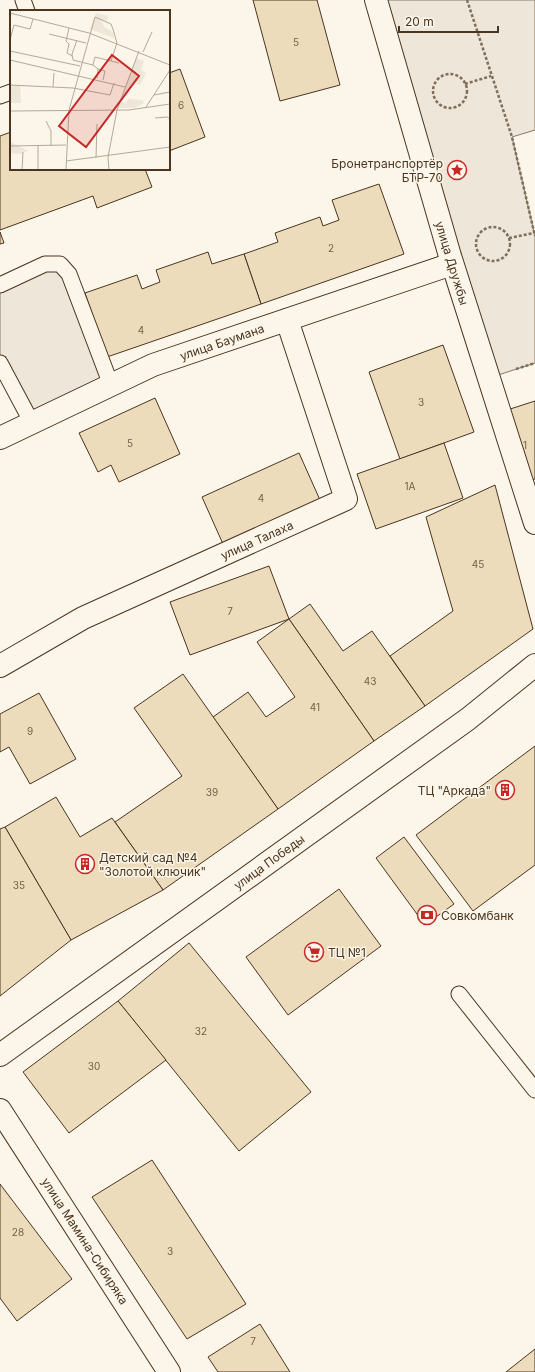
<svg xmlns="http://www.w3.org/2000/svg" width="535" height="1372" viewBox="0 0 535 1372" font-family="Inter,sans-serif">
	<style>
		.green { fill: #ede6d9; stroke: #887966 }
		.building { fill: #ecdcbc; stroke: #4a3520 }
		.lines { fill: none; stroke-linecap: round; stroke-linejoin: round }
		.lane-casing { stroke: #4a3520; stroke-width: 17 }
		.street-casing { stroke: #4a3520; stroke-width: 24 }
		.path { stroke: #7f6f5c; stroke-width: 2.5; stroke-dasharray: 3 2; stroke-linecap: butt }
		.lane { stroke: #fbf6e9; stroke-width: 15 }
		.street { stroke: #fbf6e9; stroke-width: 22 }
		.labels { text-anchor: middle; dominant-baseline: central; stroke-width: 3; stroke-linejoin: round; paint-order: stroke }
		.number-label { font-size: 10px; fill: #725f47 }
		.poi-label { font-size: 12px; fill: #4a3520; stroke: #fbf6e9; text-anchor: start }
		.street-label { font-size: 12px; fill: #4a3520; stroke: #fbf6e9 }
		.inset-road { fill: none; stroke: #b4a999; stroke-width: 1 }
		.view { fill: #c62828; fill-opacity: 0.15; stroke: #c62828; stroke-width: 2 }
		.inset-edge { fill: none; stroke: #4a3520; stroke-width: 2 }
	</style>
	<rect width="100%" height="100%" fill="#fbf6e9"/>
	<!-- green -->
	<g class="green">
		<path d="M376,0H535V130L512,137L535,236V363L489,378Z"/>
		<path d="M60,264L111,385L32,423L0,363V285Z"/>
	</g>
	<!-- building -->
	<g class="building">
		<path d="M253,0H317L340,85L280,101Z"/>
		<path d="M180,69L205,137L169,151V73Z"/>
		<path d="M11,132V169H145L152,187L97,208L93,196L0,230V136Z"/>
		<path d="M379,184L404,254L261,304L244,254L278,242L275,233L320,217L323,226L339,220L332,200Z"/>
		<path d="M0,232L4,243L0,244Z"/>
		<path d="M208,252L212,264L244,254L261,304L107,357L85,293L137,275L142,289L160,282L156,270Z"/>
		<path d="M443,345L474,432L400,459L369,372Z"/>
		<path d="M155,398L180,454L119,482L111,465L98,472L79,433Z"/>
		<path d="M535,401V479L527,482L504,411Z"/>
		<path d="M444,443L463,498L376,529L357,474Z"/>
		<path d="M299,453L320,500L223,544L202,497Z"/>
		<path d="M495,485L533,629L425,706L390,656L453,611L426,517Z"/>
		<path d="M269,566L289,619L190,655L170,602Z"/>
		<path d="M310,604L343,651L372,631L425,706L374,741L289,619Z"/>
		<path d="M289,619L374,741L278,809L213,717L248,692L266,717L295,697L257,642Z"/>
		<path d="M183,674L278,809L163,890L115,822L182,776L134,708Z"/>
		<path d="M39,693L76,759L30,784L9,747L0,752V714Z"/>
		<path d="M535,746V865L473,911L416,835Z"/>
		<path d="M56,797L80,837L112,818L163,890L71,940L5,827Z"/>
		<path d="M5,827L71,940L0,996V829Z"/>
		<path d="M404,837L454,904L425,925L376,858Z"/>
		<path d="M339,889L381,946L288,1015L246,957Z"/>
		<path d="M189,943L311,1092L239,1151L118,1001Z"/>
		<path d="M118,1001L166,1060L69,1133L23,1072Z"/>
		<path d="M152,1160L246,1304L187,1339L92,1197Z"/>
		<path d="M0,1184L72,1279L17,1321L0,1298Z"/>
		<path d="M260,1324L290,1372H218L208,1357Z"/>
		<path d="M535,1349V1372H506Z"/>
	</g>
	<g class="lines">
		<defs>
			<g id="lane">
				<path d="M23,0L27,11"/>
				<path d="M0,96L11,92"/>
				<path d="M0,285L45,264H60L69,274L111,385"/>
				<path d="M0,363L32,423"/>
				<path d="M459,994L535,1090"/>
			</g>
			<g id="street">
				<path d="M376,0L450,256L535,523"/>
				<path d="M0,438L153,365L452,264"/>
				<path d="M0,666L83,618L346,499L287,320"/>
				<path d="M0,1055L468,719L535,665"/>
				<path d="M0,1110L169,1372"/>
			</g>
		</defs>
		<!-- lane casing -->
		<use href="#lane" class="lane-casing"/>
		<!-- street casing -->
		<use href="#street" class="street-casing"/>
		<!-- path -->
		<g class="path">
			<path d="M467,0L512,137L535,236"/>
			<circle cx="450" cy="91" r="17"/>
			<path d="M465,84L491,76"/>
			<circle cx="493" cy="244" r="17"/>
			<path d="M509,238L534,233"/>
			<path d="M516,369L535,363"/>
		</g>
		<!-- lane -->
		<use href="#lane" class="lane"/>
		<!-- street -->
		<use href="#street" class="street"/>
	</g>
	<!-- icons -->
	<defs>
		<symbol id="sight-ring" viewBox="-11 -11 22 22"><circle r="9.5" fill="#fbf6e9" stroke="#c62828" stroke-width="1.5"/><path d="M0-6L1.8-2.2L6-1.7L2.9 1.2L3.7 5.4L0 3.3L-3.7 5.4L-2.9 1.2L-6-1.7L-1.8-2.2Z" fill="#c62828"/></symbol>
		<symbol id="building-ring" viewBox="-11 -11 22 22"><circle r="9.5" fill="#fbf6e9" stroke="#c62828" stroke-width="1.5"/><path d="M-4-6H4V6H1V3H-1V6H-4ZM-2.5-4.3h1.7v1.8h-1.7ZM.8-4.3h1.7v1.8H.8ZM-2.5-1h1.7V.8h-1.7ZM.8-1h1.7V.8H.8Z" fill="#c62828"/></symbol>
		<symbol id="bank-ring" viewBox="-11 -11 22 22"><circle r="9.5" fill="#fbf6e9" stroke="#c62828" stroke-width="1.5"/><path d="M-6-4H6V4H-6ZM0-2.3a2.3 2.3 0 1 0 0 4.6a2.3 2.3 0 1 0 0-4.6Z" fill="#c62828"/></symbol>
		<symbol id="supermarket-ring" viewBox="-11 -11 22 22"><circle r="9.5" fill="#fbf6e9" stroke="#c62828" stroke-width="1.5"/><path d="M-6-5.5h2.5l.6 2H6L4.5 2H-2.5L-4.4-4H-6ZM-1.5 3.2a1.3 1.3 0 1 0 .1 0ZM3 3.2a1.3 1.3 0 1 0 .1 0Z" fill="#c62828"/></symbol>
	</defs>
	<g fill-rule="evenodd">
		<use href="#sight-ring" x="446" y="159" width="22" height="22"/>
		<use href="#building-ring" x="494" y="779" width="22" height="22"/>
		<use href="#building-ring" x="74" y="853" width="22" height="22"/>
		<use href="#bank-ring" x="416" y="904" width="22" height="22"/>
		<use href="#supermarket-ring" x="303" y="941" width="22" height="22"/>
	</g>
	<g class="labels">
		<!-- number labels -->
		<g class="number-label">
			<text x="296" y="42">5</text>
			<text x="181" y="105">6</text>
			<text x="331" y="248">2</text>
			<text x="141" y="330">4</text>
			<text x="421" y="402">3</text>
			<text x="130" y="443">5</text>
			<text x="525" y="445">1</text>
			<text x="410" y="486">1А</text>
			<text x="261" y="498">4</text>
			<text x="478" y="564">45</text>
			<text x="230" y="611">7</text>
			<text x="370" y="681">43</text>
			<text x="315" y="707">41</text>
			<text x="30" y="731">9</text>
			<text x="212" y="792">39</text>
			<text x="19" y="885">35</text>
			<text x="201" y="1031">32</text>
			<text x="94" y="1066">30</text>
			<text x="18" y="1232">28</text>
			<text x="170" y="1251">3</text>
			<text x="253" y="1341">7</text>
		</g>
		<!-- poi labels -->
		<g class="poi-label">
			<text x="443" y="163" text-anchor="end">Бронетранспортёр<tspan x="443" dy="14">БТР-70</tspan></text>
			<text x="491" y="790" text-anchor="end">ТЦ "Аркада"</text>
			<text x="99" y="857">Детский сад №4<tspan x="99" dy="14">"Золотой ключик"</tspan></text>
			<text x="441" y="915">Совкомбанк</text>
			<text x="328" y="952">ТЦ №1</text>
		</g>
		<!-- street labels -->
		<g class="street-label">
			<text transform="translate(452 263) rotate(73)">улица Дружбы</text>
			<text transform="translate(222 342) rotate(-19)">улица Баумана</text>
			<text transform="translate(257 540) rotate(-24)">улица Талаха</text>
			<text transform="translate(269 862) rotate(-36)">улица Победы</text>
			<text transform="translate(85 1241) rotate(57)">улица Мамина-Сибиряка</text>
		</g>
	</g>
	<!-- overview -->
	<g transform="translate(10 10)">
		<rect width="160" height="160" fill="#fbf6e9"/>
		<path d="M86,3L98,6L97,11L91,10L94,17L103,22L104,28L80,19ZM126,48L134,51L131,60L136,63L130,75L123,72L117,86L112,84ZM0,75H10L11,93H0ZM118,89L132,90L134,93L125,98H107L110,91L116,93ZM0,132L3,133L18,141L10,144L0,143Z" fill="#ede6d9"/>
		<path class="inset-road" d="M0,3L79,23L160,55M59,18L56,31L59,34L57,43L62,46M39,24L76,33M0,30L4,15L20,19L23,9M67,30L62,44L63,50L83,55L85,47L109,53M0,41L70,56M133,42L142,22M0,50L115,77M83,55L88,59L87,68M88,59L95,61L93,70M0,75L63,78L100,85L104,73M43,77L44,63M144,85L160,82M136,97L160,60M0,101L119,100L160,94M145,108L157,107L160,109M36,111L41,121V136M0,136L56,135M86,148L87,114M56,151L160,137M12,160L13,142M28,160V136M56,160L59,100L85,7L101,14L103,19L107,33L101,51M99,160L98,147L107,100L129,41"/>
		<path class="view" d="M102,45L129,66L76,137L49,116Z"/>
		<rect width="160" height="160" class="inset-edge"/>
	</g>
	<!-- scale -->
	<path d="M399 26v6h99v-6" fill="none" stroke="#4a3520" stroke-width="2"/>
	<text x="405" y="26" font-size="12" fill="#4a3520" stroke="#fbf6e9" stroke-width="3" paint-order="stroke">20 m</text>
</svg>
